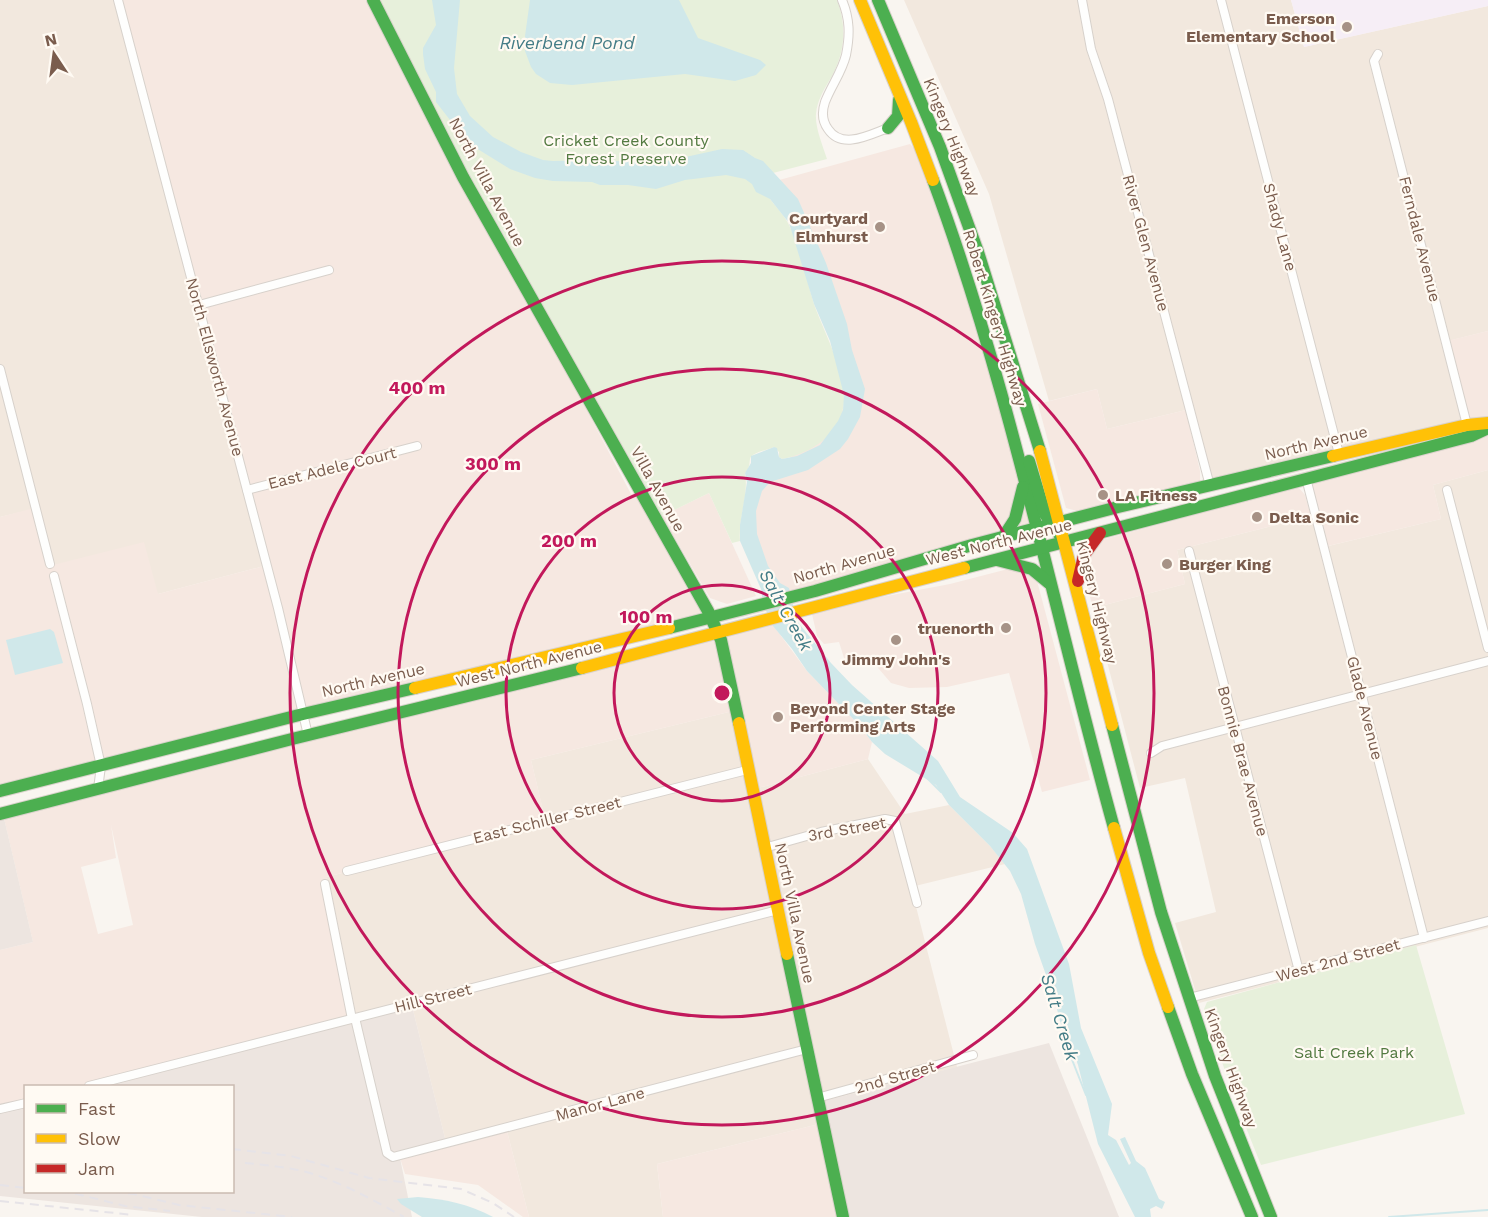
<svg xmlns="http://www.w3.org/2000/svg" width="1488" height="1217" viewBox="0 0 1488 1217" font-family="'Work Sans',sans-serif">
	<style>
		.residential { fill: #f2e8de }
		.commercial { fill: #f6e8e1; fill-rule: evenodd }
		.industrial { fill: #ede5e0 }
		.education { fill: #f6eef6 }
		.green { fill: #e7f0db }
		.water { fill: #d0e8ea }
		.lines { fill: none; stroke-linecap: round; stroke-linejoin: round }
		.stream { stroke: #d0e8ea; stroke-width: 2 }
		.street-casing { stroke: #d7d1cb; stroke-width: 10 }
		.fast-casing { stroke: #d9d2cb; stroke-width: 14 }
		.slow-casing { stroke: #d9d2cb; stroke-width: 14 }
		.jam-casing { stroke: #d9d2cb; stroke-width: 14 }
		.street { stroke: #fefefd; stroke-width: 8 }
		.fast { stroke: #4caf50; stroke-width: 12 }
		.slow { stroke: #ffc107; stroke-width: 12 }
		.jam { stroke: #c62828; stroke-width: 12 }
		.rail { stroke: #e6e3e7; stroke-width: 2; stroke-dasharray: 9 6; stroke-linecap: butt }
		.ring { fill: none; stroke: #c2185b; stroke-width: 3 }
		.poi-dot { fill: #a69286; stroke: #fffaf3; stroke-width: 2 }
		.labels { text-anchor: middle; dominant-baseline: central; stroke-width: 4.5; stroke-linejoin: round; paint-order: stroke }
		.poi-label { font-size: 16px; font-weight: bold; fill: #7a5c4d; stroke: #fffaf3; text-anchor: start }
		.street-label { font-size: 16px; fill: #7a5c4d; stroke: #fffaf3 }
		.park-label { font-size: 16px; fill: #537a41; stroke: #fffaf3 }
		.water-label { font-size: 18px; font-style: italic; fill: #437c86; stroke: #fffaf3 }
		.centre { fill: #c2185b; stroke: #fffaf3; stroke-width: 3 }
		.ring-label { font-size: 18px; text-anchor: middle; font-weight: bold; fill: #c2185b; stroke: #fffaf3; stroke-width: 4.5; stroke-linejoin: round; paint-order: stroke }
	</style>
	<rect width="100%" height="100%" fill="#f9f5f0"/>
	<!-- residential -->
	<g class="residential">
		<path d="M0,0H116L264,566L158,594L48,566L34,509L0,517Z"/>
		<path d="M904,0H1291L1304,47L1488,6V331L1444,342L1465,423L1212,482L1186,410L1107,429L1097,389L1049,401L989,194Z"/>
		<path d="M1488,470V928L1199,1003L1175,923L1216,912L1185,778L1140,788L1093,608L1185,584L1177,550L1311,516L1320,548L1441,519L1433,485Z"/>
		<path d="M733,711L775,908L353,1016L326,877L546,823L531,760Z"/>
		<path d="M868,759L905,814L949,805L990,846L1005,864L911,887L957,1067L824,1101L754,789Z"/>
		<path d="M775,913L819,1124L657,1164L663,1217H529L507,1131L447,1146L412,1006Z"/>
	</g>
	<!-- commercial -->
	<g class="commercial">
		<path d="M122,0H370L631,494L636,493L707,616L304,711Z"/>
		<path d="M910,144L919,154L977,322L1031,526L785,594L774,582L756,547L752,518L762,483L858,396L772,182Z"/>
		<path d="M1488,331V421L1469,423L1447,341Z"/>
		<path d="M1097,389L1107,429L1186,410L1200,471V481L1077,511L1066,508L1038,404Z"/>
		<path d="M1488,431V470L1433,485L1441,519L1328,546L1310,480Z"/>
		<path d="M1295,488H1299L1305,495L1311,516L1177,550L1185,584L1093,608L1084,575V558L1098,541Z"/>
		<path d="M709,493L756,596L727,604L710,598L662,516Z"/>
		<path d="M34,508L49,566L144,542L158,594L264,566L299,711L0,789V517Z"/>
		<path d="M1012,568L1036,577L1090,780L1042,792L1009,673L947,687L909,688L891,683L873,662L852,665L845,661L839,642L824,644L817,636L812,614L855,602L950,584Z"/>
		<path d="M770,621L807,671L860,726L872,742L868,759L754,789L723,634Z"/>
		<path d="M714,635L733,711L531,760L546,822L326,877L351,1022L90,1086H26L25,1102L0,1109V950L33,942L3,814ZM111,825L133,925L98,934L81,867L116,858Z"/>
		<path d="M819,1124L839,1217H663L657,1164Z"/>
		<path d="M507,1131L529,1217H523L478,1185L405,1174L400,1158Z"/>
	</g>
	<!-- industrial -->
	<g class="industrial">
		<path d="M3,814L33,942L0,950V815Z"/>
		<path d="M412,1006L447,1146L400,1158L412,1217H202L0,1196V1109L25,1102L26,1192H232V1086H90Z"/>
		<path d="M1049,1043L1119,1217H849L824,1101Z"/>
	</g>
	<!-- education -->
	<path class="education" d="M1291,0H1488V6L1304,47Z"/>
	<!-- green -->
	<g class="green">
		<path d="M380,0H837C847,26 845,52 832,76C825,88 817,100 816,114C815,128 823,146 827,159L773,173L770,199C776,207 785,216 789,225C801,250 806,278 814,304C824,333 850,379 843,409C837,436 811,452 787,458L782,459L779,457V452L774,447C768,450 752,452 750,459C749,465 750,467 745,473C749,496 738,518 740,541L732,543L709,493L662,516L465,167Z"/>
		<path d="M1416,945L1465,1114L1261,1165L1241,1115L1205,1015L1204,1009L1207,1002Z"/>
	</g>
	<!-- water -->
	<g class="water">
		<path d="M432,0H460L454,68L457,94L470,116L493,137L521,152L543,160L553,161L593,160L658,163L722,149L743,150L755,158L763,161L798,199L826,263L847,324L852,350L865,389L860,417L848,439L840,449L808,470L770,482L762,491L756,511L757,534L768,566L780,583L789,588L797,621L831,663L852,685L938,761L960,797L1013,833L1027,849L1069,964L1081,1028L1112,1104L1108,1135L1116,1140L1129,1165L1131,1163L1120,1139L1125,1137L1136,1161L1145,1168L1159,1199L1165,1202L1162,1209L1156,1206L1150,1209L1151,1217H1135L1098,1144L1078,1065L1035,944L1021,894L1010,871L990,846L949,805L936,785L885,754L872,742L860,726L807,671L792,649L773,626L763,604L761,589L740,541V525L747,482L745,473L751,463V456L774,447L777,448L779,457L782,459L797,456L820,445L838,421L843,410L844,395L830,341L814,304L789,223L770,199L756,192L752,184L745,179L726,175L685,180L656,189L628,185H600L592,182L553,181L535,178L510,169L476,148L453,130L450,120L436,102V92L425,69L423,54V48L436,25Z"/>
		<path d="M530,0H679L698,38L760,60L766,65L756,75L735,81L685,74L572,85L550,83L536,74L531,67L525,51V36Z"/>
		<path d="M50,629L54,632L63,663L15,675L6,640Z"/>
		<path d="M418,1197C445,1199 469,1204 493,1217H422L401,1204L397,1199Z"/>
	</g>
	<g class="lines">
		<!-- stream -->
		<g class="stream">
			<path d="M928,779L941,792"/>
			<path d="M1058,1009L1069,1052L1086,1095"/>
			<path d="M1389,1217L1488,1210"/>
		</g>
		<defs>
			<g id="street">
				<path d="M118,0L278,608L308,735"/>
				<path d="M842,0C850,19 850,35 846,55C842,72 831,86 825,102C822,111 822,121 828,129C842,150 869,135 888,128"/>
				<path d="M1082,0L1091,49L1108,99L1210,486"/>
				<path d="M1221,0L1339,454"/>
				<path d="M1378,54L1374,61L1467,425"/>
				<path d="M199,305L329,270"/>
				<path d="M0,369L50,564"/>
				<path d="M1306,478L1424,938"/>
				<path d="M247,490L417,446"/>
				<path d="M1447,490L1488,648"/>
				<path d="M1189,551L1299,971"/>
				<path d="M54,576L87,704L101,766L98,789"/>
				<path d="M1151,753L1162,746L1488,661"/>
				<path d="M764,848L821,832L885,819L895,821L917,903"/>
				<path d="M347,871L747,770"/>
				<path d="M325,884L352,1019"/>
				<path d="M1189,998L1488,921"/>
				<path d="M355,1018L387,1153L393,1157L807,1049"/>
				<path d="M89,1086L778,910"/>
				<path d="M817,1098L973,1055"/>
				<path d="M0,1109L26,1103"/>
			</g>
			<g id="fast">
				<path d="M373,0L463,177L708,611L721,640L739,723"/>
				<path d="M878,0L940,147L978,252L1040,451"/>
				<path d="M888,128L898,116L899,100"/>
				<path d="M933,180C1011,390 1054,612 1114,828"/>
				<path d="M1029,461L1045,514L1058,533"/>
				<path d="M1004,536L1015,519L1023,487"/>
				<path d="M997,560L1032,569L1049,583"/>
				<path d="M964,568L1471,436L1488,428"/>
				<path d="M669,628L815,591L972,545L1118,507L1333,456"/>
				<path d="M1112,725L1161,912L1215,1076L1271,1217"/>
				<path d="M0,791L303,714L415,688"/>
				<path d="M0,814L292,739L582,668"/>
				<path d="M787,954L843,1217"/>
				<path d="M1168,1007L1192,1074L1252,1217"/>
			</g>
			<g id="slow">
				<path d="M860,0L911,122L933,180"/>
				<path d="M1040,451L1112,725"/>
				<path d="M1333,456L1467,425L1488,423"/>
				<path d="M582,668L964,568"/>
				<path d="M415,688L669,628"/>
				<path d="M739,723L787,954"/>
				<path d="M1114,828L1149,953L1168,1007"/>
			</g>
			<path id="jam" d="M1078,581L1084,555L1100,533"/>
		</defs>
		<!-- street casing -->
		<use href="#street" class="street-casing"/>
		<!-- fast casing -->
		<use href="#fast" class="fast-casing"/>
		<!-- slow casing -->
		<use href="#slow" class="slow-casing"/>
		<!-- jam casing -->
		<use href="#jam" class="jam-casing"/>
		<!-- street -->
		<use href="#street" class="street"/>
		<!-- fast -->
		<use href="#fast" class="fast"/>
		<!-- slow -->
		<use href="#slow" class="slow"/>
		<!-- jam -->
		<use href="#jam" class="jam"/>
		<!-- rail -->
		<g class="rail">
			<path d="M232,1149L291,1156L369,1178L461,1189L493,1203L514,1217"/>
			<path d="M245,1163C266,1165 289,1167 310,1173C343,1183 373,1200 404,1217"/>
			<path d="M0,1185L26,1188"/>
			<path d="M60,1192L77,1194L125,1206L170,1211"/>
			<path d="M113,1192L134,1194L179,1205L292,1217"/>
			<path d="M0,1201L134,1215"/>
		</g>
	</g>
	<!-- distance rings -->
	<g class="ring">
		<circle cx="722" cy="693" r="108"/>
		<circle cx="722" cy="693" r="216"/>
		<circle cx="722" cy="693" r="324"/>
		<circle cx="722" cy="693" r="432"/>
	</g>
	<!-- markers -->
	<g class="poi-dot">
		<circle cx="1347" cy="27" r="6"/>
		<circle cx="880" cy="227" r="6"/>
		<circle cx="1103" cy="495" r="6"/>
		<circle cx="1257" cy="517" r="6"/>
		<circle cx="1167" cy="564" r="6"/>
		<circle cx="1006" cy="628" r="6"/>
		<circle cx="896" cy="640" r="6"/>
		<circle cx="778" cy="717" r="6"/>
	</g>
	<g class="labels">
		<!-- poi labels -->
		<g class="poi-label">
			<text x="1335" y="18" text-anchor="end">Emerson<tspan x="1335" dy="18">Elementary School</tspan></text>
			<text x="868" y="218" text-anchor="end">Courtyard<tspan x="868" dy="18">Elmhurst</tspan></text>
			<text x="1115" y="495">LA Fitness</text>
			<text x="1269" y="517">Delta Sonic</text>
			<text x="1179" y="564">Burger King</text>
			<text x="994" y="628" text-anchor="end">truenorth</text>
			<text x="896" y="659" text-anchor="middle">Jimmy John's</text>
			<text x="790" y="708">Beyond Center Stage<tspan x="790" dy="18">Performing Arts</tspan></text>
		</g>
		<!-- street labels -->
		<g class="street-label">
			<text transform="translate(952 137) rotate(68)">Kingery Highway</text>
			<text transform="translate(487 182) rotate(62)">North Villa Avenue</text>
			<text transform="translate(1280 227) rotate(75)">Shady Lane</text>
			<text transform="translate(1420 239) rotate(76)">Ferndale Avenue</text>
			<text transform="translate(1146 243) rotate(75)">River Glen Avenue</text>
			<text transform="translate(995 318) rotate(73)">Robert Kingery Highway</text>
			<text transform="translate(215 367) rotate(75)">North Ellsworth Avenue</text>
			<text transform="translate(1316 443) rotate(-13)">North Avenue</text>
			<text transform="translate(332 468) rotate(-14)">East Adele Court</text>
			<text transform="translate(658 489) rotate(61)">Villa Avenue</text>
			<text transform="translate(999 542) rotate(-14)">West North Avenue</text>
			<text transform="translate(844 564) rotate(-16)">North Avenue</text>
			<text transform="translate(1097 602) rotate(76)">Kingery Highway</text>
			<text transform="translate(529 664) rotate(-14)">West North Avenue</text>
			<text transform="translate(373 680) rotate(-13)">North Avenue</text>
			<text transform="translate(1365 708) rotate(76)">Glade Avenue</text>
			<text transform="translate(1243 761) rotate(75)">Bonnie Brae Avenue</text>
			<text transform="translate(547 820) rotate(-14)">East Schiller Street</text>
			<text transform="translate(847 829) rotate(-10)">3rd Street</text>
			<text transform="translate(795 913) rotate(78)">North Villa Avenue</text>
			<text transform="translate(1338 960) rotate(-15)">West 2nd Street</text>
			<text transform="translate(433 998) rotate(-14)">Hill Street</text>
			<text transform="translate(1231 1068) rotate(70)">Kingery Highway</text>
			<text transform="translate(895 1077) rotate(-16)">2nd Street</text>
			<text transform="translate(600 1104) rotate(-15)">Manor Lane</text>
		</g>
		<!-- park labels -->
		<g class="park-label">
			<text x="626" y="140">Cricket Creek County<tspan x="626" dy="18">Forest Preserve</tspan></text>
			<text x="1354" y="1052">Salt Creek Park</text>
		</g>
		<!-- water labels -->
		<g class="water-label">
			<text x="567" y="42">Riverbend Pond</text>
			<text transform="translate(786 610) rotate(61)">Salt Creek</text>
			<text transform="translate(1060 1017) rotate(73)">Salt Creek</text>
		</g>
	</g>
	<circle cx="722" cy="693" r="9" class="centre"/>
	<g class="ring-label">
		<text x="417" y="394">400 m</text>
		<text x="493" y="470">300 m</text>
		<text x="569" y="547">200 m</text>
		<text x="646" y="623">100 m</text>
	</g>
	<!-- legend -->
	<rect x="24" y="1085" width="210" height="108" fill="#fffaf3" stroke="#cabbb1" stroke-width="1.5"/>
	<rect x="36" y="1104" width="30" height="9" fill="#4caf50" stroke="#cabbb1" stroke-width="1.5"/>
	<text x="78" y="1115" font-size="18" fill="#7a5c4d">Fast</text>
	<rect x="36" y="1134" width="30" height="9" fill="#ffc107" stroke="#cabbb1" stroke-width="1.5"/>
	<text x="78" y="1145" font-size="18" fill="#7a5c4d">Slow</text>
	<rect x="36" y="1164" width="30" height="9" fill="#c62828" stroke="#cabbb1" stroke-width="1.5"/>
	<text x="78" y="1175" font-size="18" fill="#7a5c4d">Jam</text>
	<!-- north arrow -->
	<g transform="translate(54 54) rotate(347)" stroke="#fffaf3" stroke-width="4.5" paint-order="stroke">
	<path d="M0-4.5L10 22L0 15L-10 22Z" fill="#7a5c4d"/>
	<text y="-9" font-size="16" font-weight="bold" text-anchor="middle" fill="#7a5c4d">N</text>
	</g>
</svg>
